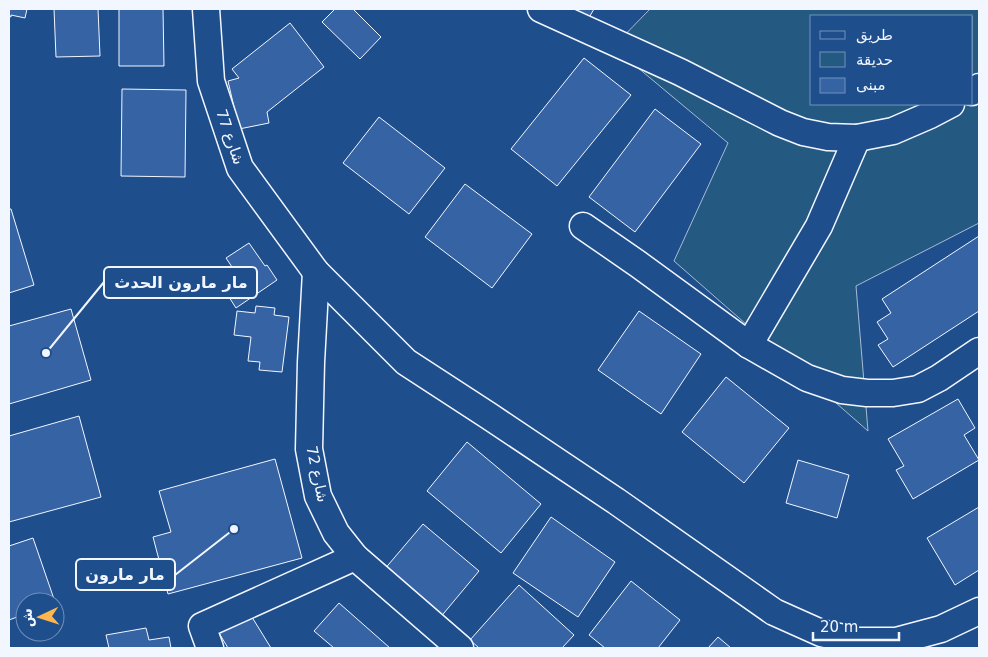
<svg xmlns="http://www.w3.org/2000/svg" width="988" height="657" viewBox="0 0 988 657" font-family="'DejaVu Sans','Noto Sans Arabic',sans-serif">
	<style>
		.green { fill: #245a82; stroke: #a8bbd7; fill-rule: evenodd }
		.building { fill: #3563a3; stroke: #f2f6ff }
		.lines { fill: none; stroke-linecap: round; stroke-linejoin: round }
		.minor-casing { stroke: #f2f6ff; stroke-width: 29 }
		.minor { stroke: #1f4e8c; stroke-width: 26 }
		.labels { text-anchor: middle; dominant-baseline: central; stroke-width: 4; stroke-linejoin: round; paint-order: stroke }
		.street-label { font-size: 15px; fill: #f2f6ff; stroke: #1f4e8c }
		.leader { fill: none; stroke: #f2f6ff; stroke-width: 2 }
		.callout-dot { fill: #f2f6ff; stroke: #1f4e8c; stroke-width: 2 }
		.callout { fill: #1f4e8c; stroke: #f2f6ff; stroke-width: 2 }
		.callout-label { font-size: 16px; text-anchor: middle; font-weight: bold; fill: #f2f6ff }
	</style>
	<rect width="100%" height="100%" fill="#1f4e8c"/>
	<!-- green -->
	<path class="green" d="M650,9H979V223L856,286L868,431L674,261L728,143L613,47ZM812,16H972V104H812Z"/>
	<!-- building -->
	<g class="building">
		<path d="M9,9H27L25,18L11,15V17L9,16Z"/>
		<path d="M54,9H98L100,56L56,57Z"/>
		<path d="M119,9H163L164,66H119Z"/>
		<path d="M335,9H353L381,37L360,59L322,22Z"/>
		<path d="M566,9H594L587,21Z"/>
		<path d="M290,23L324,67L267,112L269,123L239,129L228,81L239,78L232,69Z"/>
		<path d="M584,58L631,95L557,186L511,149Z"/>
		<path d="M122,89L186,90L185,177L121,176Z"/>
		<path d="M655,109L701,144L635,232L589,197Z"/>
		<path d="M379,117L445,168L409,214L343,163Z"/>
		<path d="M465,184L532,234L492,288L425,237Z"/>
		<path d="M9,209H11L34,285L9,293Z"/>
		<path d="M979,236V311L893,367L878,345L888,339L877,322L891,313L882,299Z"/>
		<path d="M249,243L265,266L267,265L277,280L236,308L227,294L235,288L225,272L232,267L226,258Z"/>
		<path d="M256,306L275,308L274,315L289,317L282,372L259,370L260,362L248,361L251,337L234,335L237,311L255,313Z"/>
		<path d="M71,309L91,380L9,404V326Z"/>
		<path d="M639,311L701,354L661,414L598,370Z"/>
		<path d="M726,377L789,428L744,483L682,432Z"/>
		<path d="M958,399L975,428L964,435L979,460L913,499L896,470L904,466L888,439Z"/>
		<path d="M79,416L101,497L9,522V436Z"/>
		<path d="M467,442L541,504L501,553L427,491Z"/>
		<path d="M275,459L302,558L168,594L153,537L171,532L159,491Z"/>
		<path d="M798,460L849,475L837,518L786,503Z"/>
		<path d="M979,507V570L955,585L927,538Z"/>
		<path d="M551,517L615,562L578,617L513,573Z"/>
		<path d="M423,524L479,571L439,619L383,571Z"/>
		<path d="M33,538L55,602H25V614L9,620V546Z"/>
		<path d="M631,581L680,620L658,648H605L589,635Z"/>
		<path d="M519,585L574,635L562,648H479L470,640Z"/>
		<path d="M339,603L390,648H334L314,631Z"/>
		<path d="M247,609L271,648H228L216,628Z"/>
		<path d="M146,628L149,640L169,637L171,648H109L106,635Z"/>
		<path d="M718,637L731,648H708Z"/>
	</g>
	<g class="lines">
		<defs>
			<g id="minor">
				<path d="M206,9L211,81L240,168L316,272L406,362L489,416L616,501L774,612L821,633L857,641H896L941,629L979,611"/>
				<path d="M541,9L680,72L780,123L803,132L828,137L857,138L893,131L930,115L951,104"/>
				<path d="M972,92L979,87"/>
				<path d="M583,226L638,264L749,345L807,378L842,390L867,393H893L918,389L939,378L979,351"/>
				<path d="M316,272L311,362L309,449L318,496L336,533L355,557L460,648"/>
				<path d="M749,345L819,226L857,138"/>
				<path d="M210,648L202,626L355,557"/>
			</g>
		</defs>
		<!-- minor casing -->
		<use href="#minor" class="minor-casing"/>
		<!-- minor -->
		<use href="#minor" class="minor"/>
	</g>
	<g class="labels">
		<!-- street labels -->
		<g class="street-label">
			<text transform="translate(230 137) rotate(71)">شارع 77</text>
			<text transform="translate(317 474) rotate(78)">شارع 72</text>
		</g>
	</g>
	<!-- callouts -->
	<path class="leader" d="M46 353L104 282M234 529L175 575"/>
	<g class="callout-dot">
		<circle cx="46" cy="353" r="5"/>
		<circle cx="234" cy="529" r="5"/>
	</g>
	<g class="callout">
		<rect x="104" y="267" width="153" height="31" rx="5"/>
		<rect x="76" y="559" width="99" height="31" rx="5"/>
	</g>
	<g class="callout-label">
		<text x="181" y="288">مار مارون الحدث</text>
		<text x="125" y="580">مار مارون</text>
	</g>
	<!-- border -->
	<rect width="988" height="657" fill="none" stroke="#f2f6ff" stroke-width="20"/>
	<!-- legend -->
	<rect x="810" y="15" width="162" height="90" fill="#1f4e8c" stroke="#7391ba"/>
	<rect x="820" y="31" width="25" height="8" fill="#1f4e8c" stroke="#7391ba"/>
	<text x="856" y="40" font-size="15" fill="#f2f6ff">طريق</text>
	<rect x="820" y="52" width="25" height="15" fill="#245a82" stroke="#7391ba"/>
	<text x="856" y="65" font-size="15" fill="#f2f6ff">حديقة</text>
	<rect x="820" y="78" width="25" height="15" fill="#3563a3" stroke="#7391ba"/>
	<text x="856" y="90" font-size="15" fill="#f2f6ff">مبنى</text>
	<!-- north arrow -->
	<g transform="translate(40 617) rotate(266)"><circle r="24" fill="#1f4e8c" stroke="#7391ba"/>
	<path d="M0-4L9 19L0 12L-9 19Z" fill="#ffb74d"/>
	<text y="-8" font-size="14" font-weight="bold" text-anchor="middle" fill="#f2f6ff">ش</text>
	</g>
	<!-- scale -->
	<path d="M813 632v8h86v-8" fill="none" stroke="#f2f6ff" stroke-width="2.5"/>
	<text x="820" y="632" font-size="15" fill="#f2f6ff" stroke="#1f4e8c" stroke-width="4" paint-order="stroke">20 m</text>
</svg>
